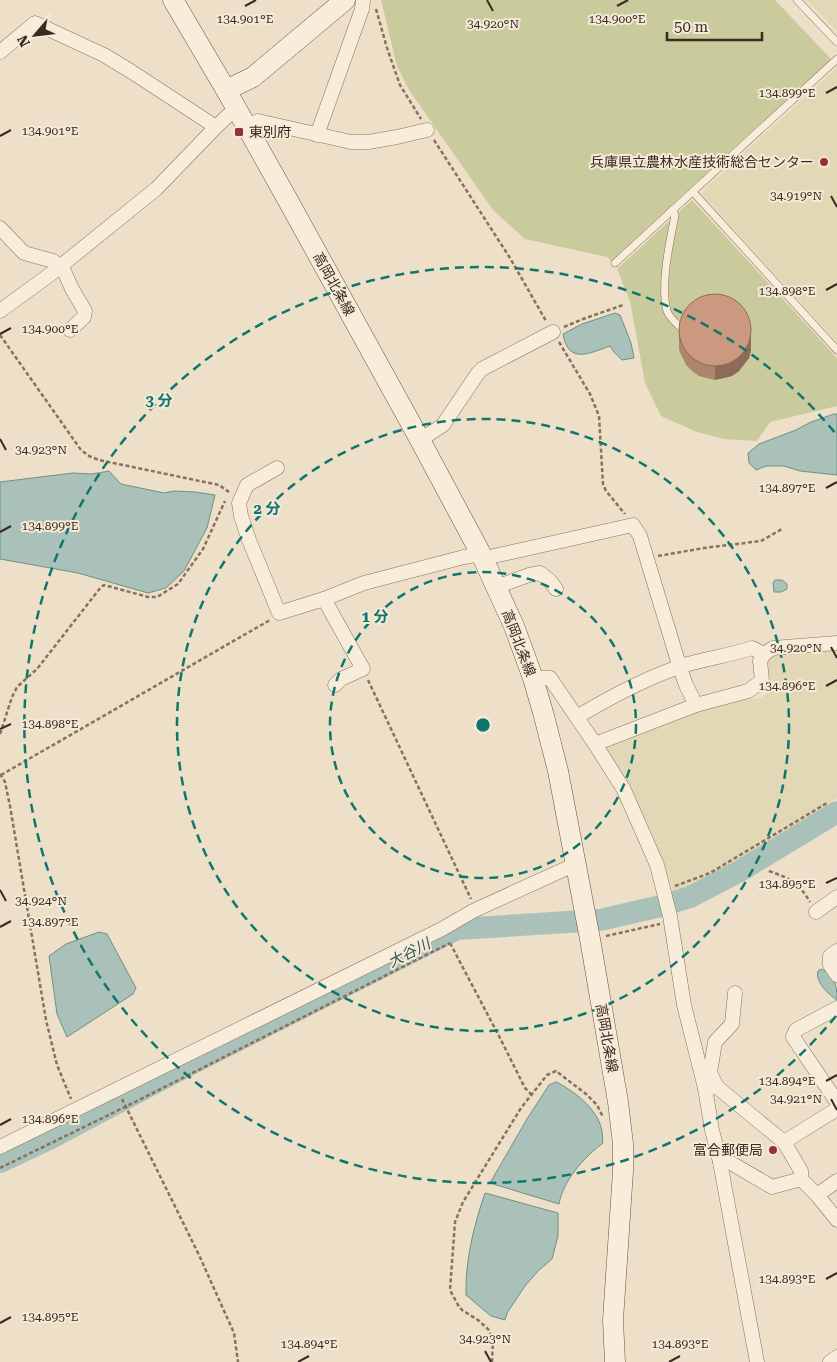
<svg xmlns="http://www.w3.org/2000/svg" width="837" height="1362" viewBox="0 0 837 1362" font-family="'Roboto Serif','Noto Sans JP',serif">
	<style>
		.farmland { fill: #e3d8b5 }
		.green { fill: #c9cb9c }
		.water { fill: #a9c1b8; stroke: #6f9085 }
		.lines { fill: none; stroke-linecap: round; stroke-linejoin: round }
		.river { stroke: #a9c1b8; stroke-width: 22 }
		.lane-casing { stroke: #89715d; stroke-width: 8 }
		.street-casing { stroke: #89715d; stroke-width: 15 }
		.secondary-casing { stroke: #6b5240; stroke-width: 21 }
		.path { stroke: #89715d; stroke-width: 2.5; stroke-dasharray: 4 2.5; stroke-linecap: butt }
		.lane { stroke: #f8eddb; stroke-width: 7 }
		.street { stroke: #f8eddb; stroke-width: 14 }
		.secondary { stroke: #f8eddb; stroke-width: 20 }
		.wall { fill: #ae846d }
		.shaded-wall { fill: #8d6b59 }
		.building { fill: #ca997f; stroke: #8d6b59 }
		.ticks { fill: none; stroke: #3a2b20; stroke-width: 2 }
		.ring { fill: none; stroke: #0f766e; stroke-width: 2.5; stroke-dasharray: 9 6 }
		.poi-dot { fill: #962f37; stroke: #f5ead7; stroke-width: 2 }
		.labels { text-anchor: middle; dominant-baseline: central; stroke-width: 4; stroke-linejoin: round; paint-order: stroke }
		.poi-label { font-size: 14px; fill: #3a2b20; stroke: #f5ead7; text-anchor: end }
		.street-label { font-size: 14px; fill: #3a2b20; stroke: #f5ead7 }
		.water-label { font-size: 15px; font-style: italic; fill: #305953; stroke: #f5ead7 }
		.ticks-label { font-size: 12px; text-anchor: middle; fill: #3a2b20; stroke: #f5ead7; stroke-width: 4; stroke-linejoin: round; paint-order: stroke }
		.centre { fill: #0f766e; stroke: #f5ead7; stroke-width: 2.5 }
		.ring-label { font-size: 15px; text-anchor: middle; font-weight: bold; fill: #0f766e; stroke: #f5ead7; stroke-width: 4; stroke-linejoin: round; paint-order: stroke }
	</style>
	<rect width="100%" height="100%" fill="#eddfc8"/>
	<!-- farmland -->
	<g class="farmland">
		<path d="M807,0H837V31Z"/>
		<path d="M837,68V342L702,194L710,184Z"/>
		<path d="M837,648V798L797,826L718,874L690,886L673,891L650,828L603,747L677,717L736,700L762,698L769,692L766,661L774,653Z"/>
	</g>
	<!-- green -->
	<g class="green">
		<path d="M381,0H775L831,59L611,261L607,257L525,239L493,210L409,90L397,66Z"/>
		<path d="M692,200L837,358V406L770,422L757,441L724,439L697,432L661,416L645,383L630,301L617,269Z"/>
	</g>
	<!-- water -->
	<g class="water">
		<path d="M615,313L620,315L631,343L634,358L622,360L614,352L610,346C590,353 568,365 563,334L582,324Z"/>
		<path d="M834,414H837V475L800,471L784,466H766L756,470L749,463L748,453L759,444L796,430L811,422Z"/>
		<path d="M109,471L121,484L164,493L174,491L195,492L215,495L207,528L184,571L166,588L148,593L78,573L0,559V482L73,473L92,474Z"/>
		<path d="M775,580H782L787,584V589L781,592H774L773,583Z"/>
		<path d="M99,932L107,934L136,988L133,994L67,1037L57,1014L49,956L66,944Z"/>
		<path d="M821,969C835,975 837,986 837,1000C828,994 815,982 818,971Z"/>
		<path d="M556,1082C573,1090 596,1108 601,1127C603,1132 602,1138 603,1143C584,1157 563,1181 559,1204L490,1183L527,1119L549,1085Z"/>
		<path d="M485,1193L558,1213V1236L552,1259L539,1270L525,1286L507,1313L505,1320L491,1316L466,1295C465,1261 474,1225 485,1193Z"/>
	</g>
	<g class="lines">
		<!-- river -->
		<path class="river" d="M0,1162L49,1139L185,1067L457,929L600,920L661,906L690,897L740,871L837,812"/>
		<defs>
			<g id="lane">
				<path d="M797,0L837,42"/>
				<path d="M693,192L837,350"/>
				<path d="M672,210L675,215C670,241 660,284 667,311C669,317 674,321 679,326"/>
				<path d="M615,263L837,59"/>
			</g>
			<g id="street">
				<path d="M0,52L35,23L104,55L132,72L216,127"/>
				<path d="M247,127L258,121L351,142H368L397,137L427,130"/>
				<path d="M317,135L362,9L363,0"/>
				<path d="M0,228L24,253L53,261L64,271L72,289L85,311L84,317L70,330"/>
				<path d="M0,311L52,273L156,189L216,127L236,108"/>
				<path d="M420,440L443,425L478,373L482,369L553,332"/>
				<path d="M277,468L247,485L239,503L241,516L249,540L279,613L324,599L364,583L464,557L481,554"/>
				<path d="M484,561L494,556L633,525L640,536L680,668L686,685L696,705"/>
				<path d="M496,587L529,575L540,573L550,581L556,589"/>
				<path d="M324,599L363,669L341,679L335,685"/>
				<path d="M533,678H550L595,744L624,790L657,865L670,916L684,1005L705,1088L712,1130L720,1162L757,1362"/>
				<path d="M577,717C612,696 649,676 688,664C709,658 731,655 752,648L764,654"/>
				<path d="M595,744L696,705L748,691L762,681L760,661L764,654L773,648L837,643"/>
				<path d="M816,912L837,897"/>
				<path d="M837,951L830,956V965L837,975"/>
				<path d="M837,1008L796,1030L793,1037L837,1102"/>
				<path d="M717,1087L710,1073L715,1042L732,1024L735,993"/>
				<path d="M705,1088L717,1087L784,1142L801,1171V1179"/>
				<path d="M784,1142L837,1109"/>
				<path d="M0,1147L442,929L473,911L576,864"/>
				<path d="M720,1162L726,1160L772,1187L801,1179L817,1195L837,1220"/>
				<path d="M817,1195L837,1181"/>
				<path d="M830,1362L837,1357"/>
			</g>
			<g id="secondary">
				<path d="M173,0L226,90L285,195L420,440L481,554L514,626L533,678L544,716L558,771L590,939L618,1102L623,1144V1171L613,1320L615,1362"/>
				<path d="M226,90L253,77L345,0"/>
			</g>
		</defs>
		<!-- lane casing -->
		<use href="#lane" class="lane-casing"/>
		<!-- street casing -->
		<use href="#street" class="street-casing"/>
		<!-- secondary casing -->
		<use href="#secondary" class="secondary-casing"/>
		<!-- path -->
		<g class="path">
			<path d="M376,9L387,48L400,85L421,119"/>
			<path d="M434,140L510,258L546,321"/>
			<path d="M564,327L583,319L623,305"/>
			<path d="M0,335L81,450L89,456L99,460L219,485L229,492"/>
			<path d="M559,342L590,394L599,416L603,484L606,491L625,514"/>
			<path d="M658,556L704,548L761,541L782,529"/>
			<path d="M368,680L471,899"/>
			<path d="M0,734L12,697L17,687L37,669L101,587L104,585L148,597H157L178,584L203,549L225,501"/>
			<path d="M0,774L5,782L10,806L46,1020L57,1065L71,1099"/>
			<path d="M1,775L270,620"/>
			<path d="M769,871C791,879 798,882 810,902"/>
			<path d="M675,886L710,873L827,803"/>
			<path d="M606,936L660,924"/>
			<path d="M450,943L500,1038L525,1088L531,1094"/>
			<path d="M122,1099L199,1255L234,1333L238,1362"/>
			<path d="M0,1168L125,1107L450,943"/>
			<path d="M492,1362L493,1339L488,1329L478,1320L462,1310L458,1305L450,1290L455,1222L463,1202L521,1108L547,1075L556,1071L586,1094L597,1105L603,1117"/>
		</g>
		<!-- lane -->
		<use href="#lane" class="lane"/>
		<!-- street -->
		<use href="#street" class="street"/>
		<!-- secondary -->
		<use href="#secondary" class="secondary"/>
	</g>
	<!-- wall -->
	<path class="wall" d="M679,337L751,341V350L749,358L739,371L732,376L715,380L699,376L692,371L686,365L679,350Z"/>
	<!-- shaded-wall -->
	<path class="shaded-wall" d="M751,328V350L749,358L739,371L732,376L715,380V367Z"/>
	<!-- building -->
	<circle class="building" cx="715" cy="330" r="36"/>
	<!-- ticks -->
	<path class="ticks" d="M487,0L493,11M245,6L256,0M617,6L628,0M826,93L837,87M0,136L11,130M831,196L837,207M826,290L837,284M0,334L11,328M0,439L6,450M826,488L837,482M0,532L11,526M831,647L837,658M826,686L837,680M0,729L11,724M826,883L837,878M0,890L6,901M0,927L11,921M826,1081L837,1075M831,1099L837,1110M0,1125L11,1119M826,1279L837,1273M0,1323L11,1317M485,1351L491,1362M298,1362L309,1356M669,1362L680,1356"/>
	<!-- distance rings -->
	<g class="ring">
		<circle cx="483" cy="725" r="153"/>
		<circle cx="483" cy="725" r="306"/>
		<path d="M836 1016A458 458 0 1 1 836 434"/>
	</g>
	<!-- markers -->
	<g class="poi-dot">
		<rect x="234" y="127" width="10" height="10" rx="2.5"/>
		<circle cx="824" cy="162" r="5"/>
		<circle cx="773" cy="1150" r="5"/>
	</g>
	<g class="labels">
		<!-- poi labels -->
		<g class="poi-label">
			<text x="249" y="132" text-anchor="start">東別府</text>
			<text x="814" y="162">兵庫県立農林水産技術総合センター</text>
			<text x="763" y="1150">富合郵便局</text>
		</g>
		<!-- street labels -->
		<g class="street-label">
			<text transform="translate(334 284) rotate(61)">高岡北条線</text>
			<text transform="translate(519 643) rotate(69)">高岡北条線</text>
			<text transform="translate(607 1038) rotate(80)">高岡北条線</text>
		</g>
		<!-- water labels -->
		<g class="water-label">
			<text transform="translate(409 953) rotate(-27)">大谷川</text>
		</g>
	</g>
	<g class="ticks-label">
		<text x="245" y="23">134.901°E</text>
		<text x="617" y="23">134.900°E</text>
		<text x="493" y="28">34.920°N</text>
		<text x="787" y="97">134.899°E</text>
		<text x="50" y="135">134.901°E</text>
		<text x="796" y="200">34.919°N</text>
		<text x="787" y="295">134.898°E</text>
		<text x="50" y="333">134.900°E</text>
		<text x="41" y="454">34.923°N</text>
		<text x="787" y="492">134.897°E</text>
		<text x="50" y="530">134.899°E</text>
		<text x="796" y="652">34.920°N</text>
		<text x="787" y="690">134.896°E</text>
		<text x="50" y="728">134.898°E</text>
		<text x="787" y="888">134.895°E</text>
		<text x="41" y="905">34.924°N</text>
		<text x="50" y="926">134.897°E</text>
		<text x="787" y="1085">134.894°E</text>
		<text x="796" y="1103">34.921°N</text>
		<text x="50" y="1123">134.896°E</text>
		<text x="787" y="1283">134.893°E</text>
		<text x="50" y="1321">134.895°E</text>
		<text x="485" y="1343">34.923°N</text>
		<text x="309" y="1348">134.894°E</text>
		<text x="680" y="1348">134.893°E</text>
	</g>
	<circle cx="483" cy="725" r="8" class="centre"/>
	<g class="ring-label">
		<text x="159" y="406">3 分</text>
		<text x="267" y="514">2 分</text>
		<text x="375" y="622">1 分</text>
	</g>
	<!-- north arrow -->
	<g transform="translate(35 35) rotate(242)" stroke="#f5ead7" stroke-width="4" paint-order="stroke">
	<path d="M0-4L9 19L0 12L-9 19Z" fill="#3a2b20"/>
	<text y="-8" font-size="14" font-weight="bold" text-anchor="middle" fill="#3a2b20">N</text>
	</g>
	<!-- scale -->
	<path d="M667 32v8h95v-8" fill="none" stroke="#3a2b20" stroke-width="2.5"/>
	<text x="674" y="32" font-size="15" fill="#3a2b20" stroke="#f5ead7" stroke-width="4" paint-order="stroke">50 m</text>
</svg>
